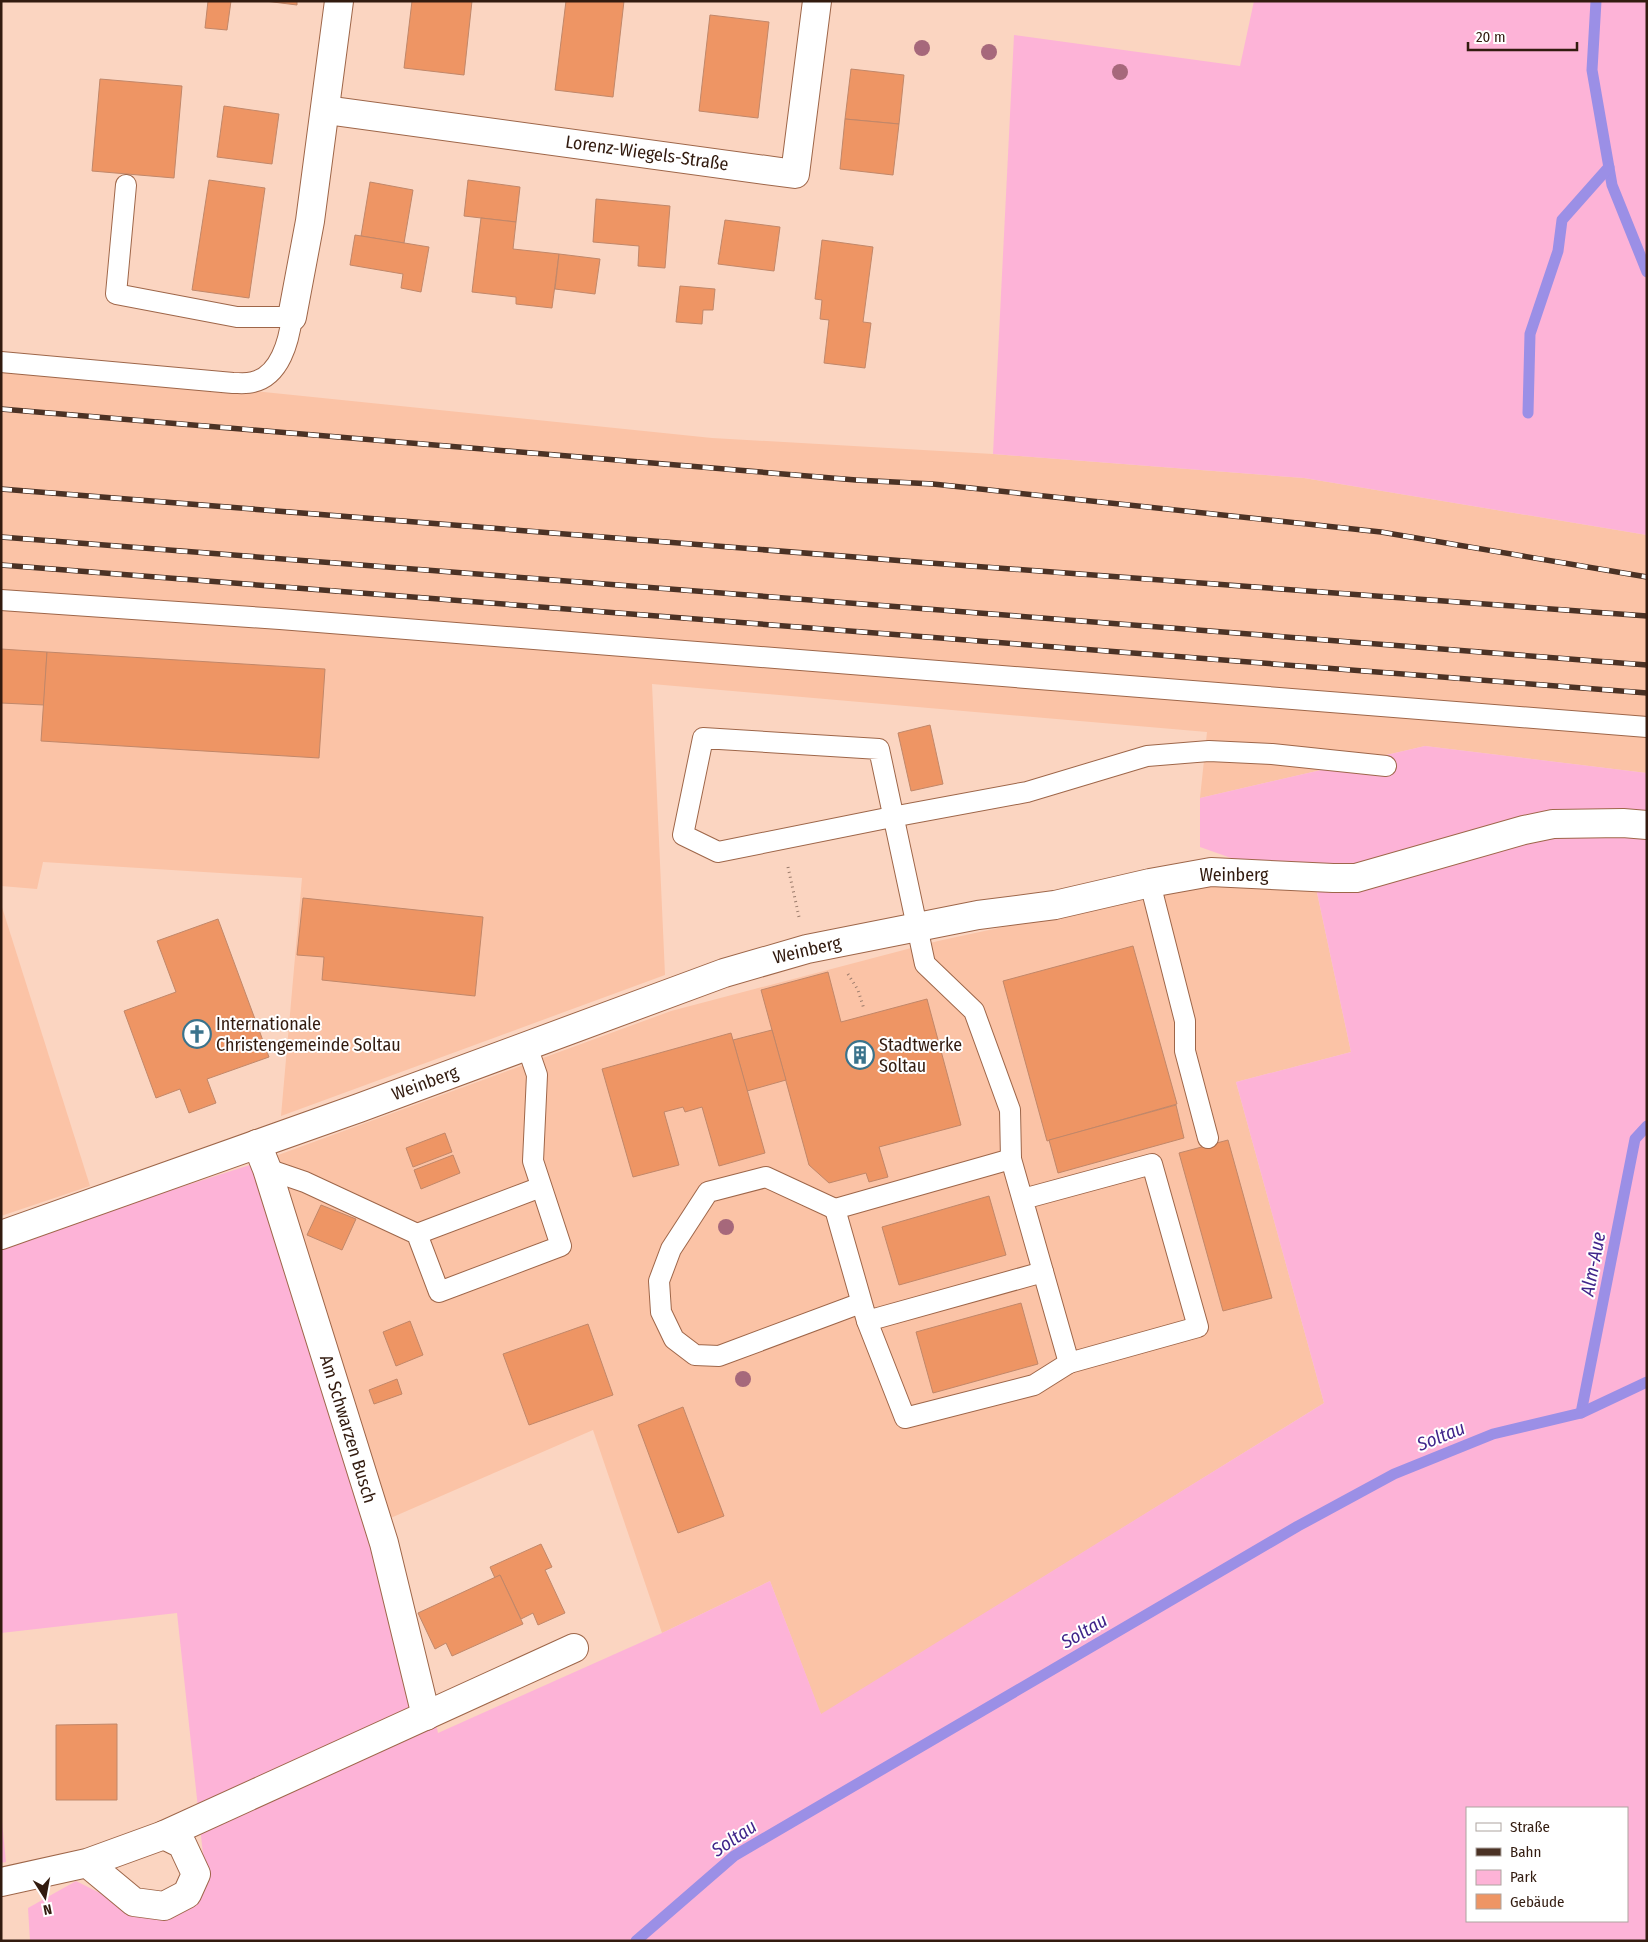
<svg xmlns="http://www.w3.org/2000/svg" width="1648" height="1942" viewBox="0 0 1648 1942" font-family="'Fira Sans Condensed',sans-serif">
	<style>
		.built { fill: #fbc3a6 }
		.green { fill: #fdb3d7; fill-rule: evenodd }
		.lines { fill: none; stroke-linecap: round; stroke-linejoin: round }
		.stream { stroke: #9b8fe6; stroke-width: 11 }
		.building { fill: #ee9564; stroke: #c18769 }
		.lane-casing { stroke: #9e6649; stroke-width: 22 }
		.street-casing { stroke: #9e6649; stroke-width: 30 }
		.path { stroke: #9a7b6b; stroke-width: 3; stroke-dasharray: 1 4; stroke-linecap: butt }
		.lane { stroke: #fff; stroke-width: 20 }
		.street { stroke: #fff; stroke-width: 28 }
		.rail-casing { stroke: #4b3225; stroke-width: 5.5 }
		.rail { stroke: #fff; stroke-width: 4; stroke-dasharray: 11; stroke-linecap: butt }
		.tree { fill: #a6687b }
		.labels { text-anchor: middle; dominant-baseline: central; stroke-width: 4; stroke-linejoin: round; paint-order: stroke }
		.street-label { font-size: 18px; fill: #321b0f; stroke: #fff }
		.poi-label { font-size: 18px; fill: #321b0f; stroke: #fff; text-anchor: start }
		.water-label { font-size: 19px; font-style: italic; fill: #40258a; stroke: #fff }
	</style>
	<rect width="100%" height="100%" fill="#fbd5c1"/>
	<!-- built -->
	<g class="built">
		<path d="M1,365L712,438L993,454L1304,478L1647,535V773L1425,746L1200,798L1207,732L652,684L665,975L281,1116L302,878L43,862L37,889L1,886Z"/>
		<path d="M1215,881L1316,888L1351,1052L1236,1082L1324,1403L821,1715L770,1581L662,1633L593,1430L386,1520L259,1162L671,1011L938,941Z"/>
		<path d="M1,904L90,1186L1,1216Z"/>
	</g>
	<!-- green -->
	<g class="green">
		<path d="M1254,1H1647V535L1304,478L993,454L1014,35L1240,66Z"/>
		<path d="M1425,746L1647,773V1941H30L28,1908L76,1881L130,1908L205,1873L177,1613L1,1633V1248L100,1213L259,1162L394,1544L438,1733L662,1633L770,1581L821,1714L1324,1403L1236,1082L1351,1052L1316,888L1200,847V798ZM1467,1808H1627V1921H1467Z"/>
		<path d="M1,1812L6,1862L1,1863Z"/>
	</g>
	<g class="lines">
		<!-- stream -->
		<g class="stream">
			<path d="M1596,1L1592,70L1612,185L1647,272"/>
			<path d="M1528,413L1530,334L1558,251L1562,220L1609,167"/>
			<path d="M1581,1413L1635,1139L1647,1126"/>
			<path d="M636,1941L734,1856L1298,1526L1394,1474L1493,1434L1581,1413L1647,1382"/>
		</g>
	</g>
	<!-- building -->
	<g class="building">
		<path d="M208,1H231L227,30L205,28Z"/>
		<path d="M265,1H297V5Z"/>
		<path d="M412,1H472L464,75L404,68Z"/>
		<path d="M566,1H624L613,97L555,90Z"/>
		<path d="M710,15L769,22L758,118L699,111Z"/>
		<path d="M851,69L904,75L899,124L845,119Z"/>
		<path d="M100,79L182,86L174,178L92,171Z"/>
		<path d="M224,106L279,114L272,164L217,157Z"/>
		<path d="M845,119L899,124L893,175L840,169Z"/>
		<path d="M209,180L265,188L249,298L192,290Z"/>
		<path d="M468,180L520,187L516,222L464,216Z"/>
		<path d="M370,182L413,190L404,243L361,236Z"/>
		<path d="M596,199L670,206L665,268L638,266L639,246L593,242Z"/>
		<path d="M481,218L516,222L513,249L559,254L552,308L516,304V297L472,292Z"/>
		<path d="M725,220L780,227L774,271L718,264Z"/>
		<path d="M355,235L429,247L421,292L401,288L403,274L350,265Z"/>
		<path d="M822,240L873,247L863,322L871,323L865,368L824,363L829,320L820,319L822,300L815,299Z"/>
		<path d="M559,254L600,259L595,294L555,289Z"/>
		<path d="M680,286L715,289L713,310H703L702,324L676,322Z"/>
		<path d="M1,649L47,652L44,705L1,703Z"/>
		<path d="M47,652L325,669L319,758L41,741Z"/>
		<path d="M930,725L943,784L911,791L898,733Z"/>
		<path d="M303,898L483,917L475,996L322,980L324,957L297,955Z"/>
		<path d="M218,919L269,1057L207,1079L216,1103L189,1113L180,1089L156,1098L124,1011L176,992L157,941Z"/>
		<path d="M1133,946L1177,1104L1047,1141L1003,981Z"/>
		<path d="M828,972L841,1022L927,999L961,1125L879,1147L888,1177L869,1182L866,1173L829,1183L809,1165L761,990Z"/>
		<path d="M772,1030L786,1080L747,1091L733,1040Z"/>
		<path d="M731,1033L765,1153L719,1166L702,1107L685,1112L683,1107L664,1112L679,1165L633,1177L602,1069Z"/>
		<path d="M1176,1105L1184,1138L1058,1173L1049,1140Z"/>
		<path d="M445,1133L452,1152L413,1167L406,1148Z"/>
		<path d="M1228,1140L1272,1298L1223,1311L1179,1153Z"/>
		<path d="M453,1155L460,1173L421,1189L414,1170Z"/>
		<path d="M989,1196L1006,1255L899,1285L882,1227Z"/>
		<path d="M321,1205L356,1219L342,1250L307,1235Z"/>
		<path d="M1021,1303L1038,1364L933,1393L916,1332Z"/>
		<path d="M410,1321L423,1355L396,1366L383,1332Z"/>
		<path d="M588,1324L613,1395L529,1425L503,1354Z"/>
		<path d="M397,1379L402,1394L374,1404L369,1390Z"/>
		<path d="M683,1407L724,1516L678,1533L638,1425Z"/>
		<path d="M541,1544L552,1567L545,1570L565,1613L538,1625L533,1613L521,1619L500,1575L495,1578L490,1567Z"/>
		<path d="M500,1575L523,1624L452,1656L446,1643L435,1649L418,1613Z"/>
		<path d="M117,1724V1800H56V1725Z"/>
	</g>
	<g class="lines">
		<defs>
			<g id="lane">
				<path d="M1,362L233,383C239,383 247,384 253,382C280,376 289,341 292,317H237L116,294L126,185"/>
				<path d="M1,600L280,619L1647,727"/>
				<path d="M1150,883L1185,1021V1051L1208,1138"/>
				<path d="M1011,1159L835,1209L867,1321L1043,1272"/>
				<path d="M267,1169L305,1182L417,1234L439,1292L561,1246L533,1161L537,1075L527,1046"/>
				<path d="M1023,1199L1152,1164L1198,1327L1069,1363L1011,1159L1010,1110L974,1011L925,964L879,749L703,738L683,835L718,852L892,817L1027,792L1147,756L1209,751L1272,754L1386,766"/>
				<path d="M835,1209L766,1177L708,1192L671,1249L659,1281L661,1312L674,1339L695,1355L719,1356L861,1303"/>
				<path d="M417,1234L541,1187"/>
				<path d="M867,1321L905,1418L1034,1385L1069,1363"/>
			</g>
			<g id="street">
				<path d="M326,110L795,174L817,1"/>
				<path d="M292,317L310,221L339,1"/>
				<path d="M257,1144L267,1169L384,1543L426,1716"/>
				<path d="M1,1235L359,1108L724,973L807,949L978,915L1055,905L1150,883L1211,872L1333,878H1356L1524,830L1553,824L1623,823L1647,825"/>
				<path d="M164,1835L574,1648"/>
				<path d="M1,1882L87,1863L164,1835L182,1844L196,1874L187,1894L164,1906L134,1902L87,1863"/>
			</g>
		</defs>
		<!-- lane casing -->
		<use href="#lane" class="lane-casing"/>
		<!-- street casing -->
		<use href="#street" class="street-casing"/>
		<!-- path -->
		<g class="path">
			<path d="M788,867L799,917"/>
			<path d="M848,974L858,990L864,1009"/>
		</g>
		<!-- lane -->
		<use href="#lane" class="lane"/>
		<!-- street -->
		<use href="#street" class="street"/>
		<defs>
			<g id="rail">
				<path d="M1,409L856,480L933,484L1381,532L1647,577"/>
				<path d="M1,489L930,563L1647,616"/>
				<path d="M1,537L1647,665"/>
				<path d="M1,565L1647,693"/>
			</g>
		</defs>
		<!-- rail casing -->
		<use href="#rail" class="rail-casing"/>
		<!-- rail -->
		<use href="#rail" class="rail"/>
	</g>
	<!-- trees -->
	<g class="tree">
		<circle cx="922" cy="48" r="8"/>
		<circle cx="989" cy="52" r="8"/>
		<circle cx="1120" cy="72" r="8"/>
		<circle cx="726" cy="1227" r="8"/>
		<circle cx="743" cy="1379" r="8"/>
	</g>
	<!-- icons -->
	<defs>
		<symbol id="church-ring" viewBox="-11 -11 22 22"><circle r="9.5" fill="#fff" stroke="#3a738c" stroke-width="1.5"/><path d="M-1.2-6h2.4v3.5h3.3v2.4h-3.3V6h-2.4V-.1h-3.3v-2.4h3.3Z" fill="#3a738c"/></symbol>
		<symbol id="building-ring" viewBox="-11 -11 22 22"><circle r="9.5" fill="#fff" stroke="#3a738c" stroke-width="1.5"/><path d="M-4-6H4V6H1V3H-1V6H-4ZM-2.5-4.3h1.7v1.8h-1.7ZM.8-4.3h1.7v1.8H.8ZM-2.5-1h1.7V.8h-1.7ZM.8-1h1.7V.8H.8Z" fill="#3a738c"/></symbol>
	</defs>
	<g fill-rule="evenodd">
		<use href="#church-ring" x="181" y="1018" width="32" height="32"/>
		<use href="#building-ring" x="844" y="1039" width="32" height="32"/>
	</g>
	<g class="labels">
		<!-- street labels -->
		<g class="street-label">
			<text transform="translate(647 153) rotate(8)">Lorenz-Wiegels-Straße</text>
			<text x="1234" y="875">Weinberg</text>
			<text transform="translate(807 950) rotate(-13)">Weinberg</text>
			<text transform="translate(425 1083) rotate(-20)">Weinberg</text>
			<text transform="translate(348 1429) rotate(73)">Am Schwarzen Busch</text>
		</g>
		<!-- poi labels -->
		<g class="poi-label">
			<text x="216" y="1024">Internationale<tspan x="216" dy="21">Christengemeinde Soltau</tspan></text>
			<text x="879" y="1045">Stadtwerke<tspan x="879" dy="21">Soltau</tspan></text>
		</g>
		<!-- water labels -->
		<g class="water-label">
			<text transform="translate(1593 1264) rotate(-79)">Alm-Aue</text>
			<text transform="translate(1441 1436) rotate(-22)">Soltau</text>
			<text transform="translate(1084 1631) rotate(-30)">Soltau</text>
			<text transform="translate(734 1838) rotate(-34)">Soltau</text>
		</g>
	</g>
	<!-- border -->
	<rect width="1648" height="1942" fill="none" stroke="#321b0f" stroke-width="5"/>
	<!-- legend -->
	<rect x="1466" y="1807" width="162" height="115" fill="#ffffff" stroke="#ada49f"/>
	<rect x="1476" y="1823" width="25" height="8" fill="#ffffff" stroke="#ada49f"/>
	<text x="1510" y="1832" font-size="15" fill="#321b0f">Straße</text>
	<rect x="1476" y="1848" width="25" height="8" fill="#4b3225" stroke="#ada49f"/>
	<text x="1510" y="1857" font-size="15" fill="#321b0f">Bahn</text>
	<rect x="1476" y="1870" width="25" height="15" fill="#fdb3d7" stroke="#ada49f"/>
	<text x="1510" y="1882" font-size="15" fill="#321b0f">Park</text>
	<rect x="1476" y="1894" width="25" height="15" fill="#ee9564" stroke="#ada49f"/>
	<text x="1510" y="1907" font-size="15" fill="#321b0f">Gebäude</text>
	<!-- north arrow -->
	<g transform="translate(45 1897) rotate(169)" stroke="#ffffff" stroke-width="4" paint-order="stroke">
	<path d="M0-4L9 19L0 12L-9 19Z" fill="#321b0f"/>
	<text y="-8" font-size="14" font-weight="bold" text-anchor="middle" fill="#321b0f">N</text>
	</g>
	<!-- scale -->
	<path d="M1468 42v8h109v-8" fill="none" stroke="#321b0f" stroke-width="2.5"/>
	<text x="1476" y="42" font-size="15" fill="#321b0f" stroke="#ffffff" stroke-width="4" paint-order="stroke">20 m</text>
</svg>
